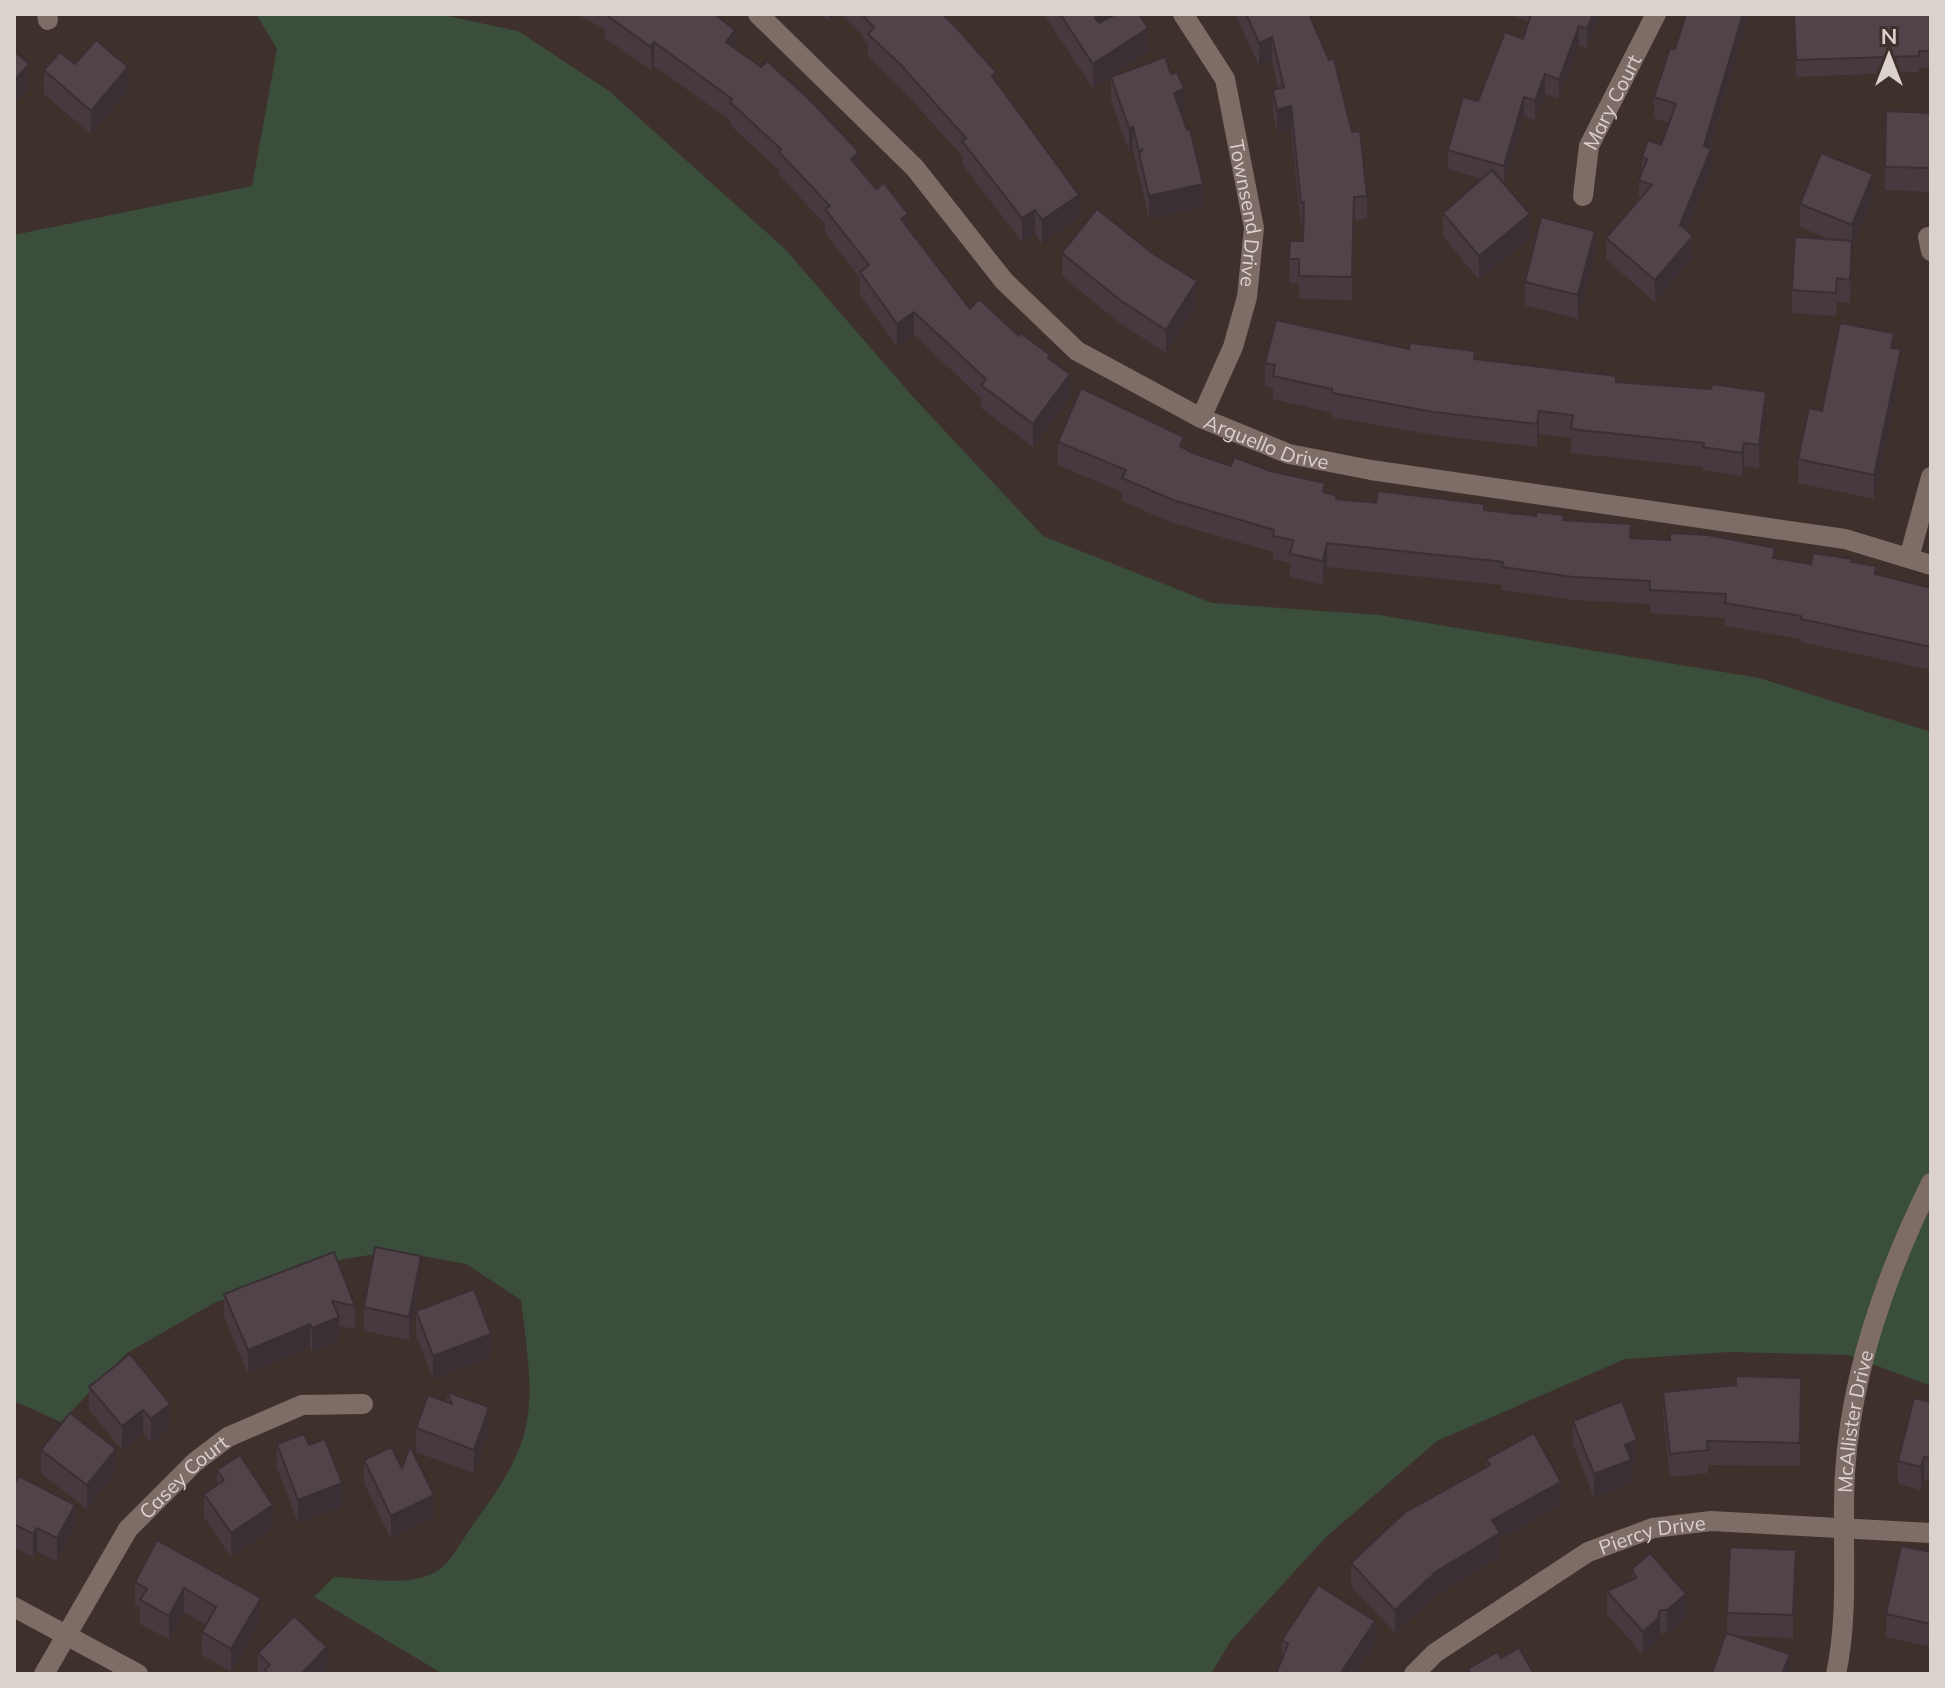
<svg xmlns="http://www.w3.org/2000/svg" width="1945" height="1688" viewBox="0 0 1945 1688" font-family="Mulish,sans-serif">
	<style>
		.green { fill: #3a4e3b }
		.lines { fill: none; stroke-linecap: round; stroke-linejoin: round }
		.street { stroke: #7e6d67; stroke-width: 20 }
		.wall { fill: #463a40 }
		.shaded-wall { fill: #392f34 }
		.building { fill: #51434a; stroke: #392f34; stroke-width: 2 }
		.labels { text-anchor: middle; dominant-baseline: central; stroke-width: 6; stroke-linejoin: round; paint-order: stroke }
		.street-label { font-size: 20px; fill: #dbd2ce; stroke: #3e302b }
	</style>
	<rect width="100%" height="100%" fill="#3e302b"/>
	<!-- green -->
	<path class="green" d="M256,14H438L518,31L609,91L785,249L914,398L1043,536L1212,603L1379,615L1759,678L1931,732V1386L1848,1355L1730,1352L1625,1359L1437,1441L1325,1538L1230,1642L1211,1674H443L314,1597L334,1577C365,1578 410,1588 437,1571C451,1563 464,1537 474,1523C541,1434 534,1406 521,1300L466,1264L394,1251L327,1262L214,1303L127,1353L61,1422L14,1401V235L252,186L277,49Z"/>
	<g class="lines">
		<!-- street -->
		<g class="street">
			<path d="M47,14L48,20"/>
			<path id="s1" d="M758,14L915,168L1004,281L1077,351L1201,418L1289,454L1371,470L1845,539L1931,565"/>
			<path id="s2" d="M1183,14L1225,79L1254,228L1247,297L1233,347L1201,418"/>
			<path id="s3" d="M1583,196L1589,146L1656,14"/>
			<path d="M1928,237L1931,251"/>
			<path d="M1909,558L1931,477"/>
			<path d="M14,1607L138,1674"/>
			<path id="s4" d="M44,1674L128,1529L195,1462L228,1437L302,1405L363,1404"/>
			<path id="s5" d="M1414,1674L1435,1653L1588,1552L1653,1528L1711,1521L1931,1533"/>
			<path id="s6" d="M1836,1674C1850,1609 1841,1539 1845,1473C1851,1372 1887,1272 1931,1183"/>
		</g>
	</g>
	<!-- wall -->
	<g class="wall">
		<path d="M576,14H714L735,48L859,168L908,228L970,309L1019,336L1050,359L1070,398L1033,447L981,408V398L914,335L897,347L860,295V278L825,233V224L779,175V170L730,125V120L654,66L651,70L605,38V29Z"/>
		<path d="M820,14H836L829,21Z"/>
		<path d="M841,14H942L996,81L1079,218L1042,244L1035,233L1022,242L962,164V156L900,87L868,57V44L863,40V36Z"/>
		<path d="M1042,14H1139L1148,51L1093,88L1047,19Z"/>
		<path d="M1235,14H1309L1367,196V219L1354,220L1352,300L1299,299V283H1289L1290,241H1303L1304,226H1301L1291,130L1277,133L1273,113V90L1278,88L1272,60L1259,66Z"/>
		<path d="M1508,14H1600L1587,48L1579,45L1559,99L1545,94L1535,120L1524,116L1504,184L1530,238L1479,280L1443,236V213L1482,179L1448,169V150L1478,101L1523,39L1529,22Z"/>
		<path d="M1747,14V21L1710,148L1711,170L1687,231L1693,258L1655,302L1606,259V238L1639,200V180L1642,174V157L1661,145L1669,123L1654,118V97L1675,49Z"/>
		<path d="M1794,14H1931V67L1919,68V72L1796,77Z"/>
		<path d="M75,64L128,90L91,134L44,94V70Z"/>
		<path d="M1111,77L1184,113L1181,114L1203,207L1149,219L1133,150L1129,151L1111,100Z"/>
		<path d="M1931,113V192L1885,190V167Z"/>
		<path d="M1873,198L1852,248L1850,303L1837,302L1836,316L1792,313V290L1832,240L1800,227V204Z"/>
		<path d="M1062,253L1197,304L1166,353L1120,323L1062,276Z"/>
		<path d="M1595,254L1578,319L1525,305V282Z"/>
		<path d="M1894,348L1901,373L1874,499L1798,483V459Z"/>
		<path d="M1475,359L1616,382L1766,416L1759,468L1744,466L1742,476L1703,470V467L1571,453V438L1539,434L1537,447L1433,435L1332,417V413L1273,399V388L1265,386V363Z"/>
		<path d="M1058,442L1184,448L1193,453L1231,466L1325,493L1337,499L1376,503L1484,510L1564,520L1631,538L1775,558L1811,564L1852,562L1876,574L1931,588V670L1801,642V639L1725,626V618L1650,613V604L1573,600L1502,590V585L1327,567L1323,585L1290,577V563L1273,559V552L1173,523L1122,501V492L1058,465Z"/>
		<path d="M334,1252L355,1306V1329L339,1326V1341L312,1352L310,1347L248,1374L224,1317V1294Z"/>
		<path d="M421,1279L409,1340L364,1331V1307Z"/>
		<path d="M416,1311L491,1357L433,1379L416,1334Z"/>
		<path d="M130,1354L170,1427L151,1443L143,1433L122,1450L89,1410V1387Z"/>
		<path d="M1801,1378L1800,1466L1708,1465V1473L1670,1477L1663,1415V1392Z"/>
		<path d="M447,1392L489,1431L474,1473L416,1452V1428L447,1402Z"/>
		<path d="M1931,1402V1482L1924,1480L1921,1490L1898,1484V1461Z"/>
		<path d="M1573,1421L1637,1463L1631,1466V1484L1594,1498L1573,1444Z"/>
		<path d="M277,1444L309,1445L342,1507L298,1523L277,1467Z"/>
		<path d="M41,1450L116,1472L87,1509L41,1473Z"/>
		<path d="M1486,1459L1561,1505L1500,1539V1557L1437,1595L1395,1633L1351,1586V1563L1486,1467Z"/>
		<path d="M364,1460L402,1468L434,1518L391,1539L364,1483Z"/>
		<path d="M217,1470L273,1529L231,1557L204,1517V1494L217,1485Z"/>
		<path d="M14,1485L75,1528L57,1562L37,1551L33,1557L14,1547Z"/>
		<path d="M157,1540L261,1621L231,1672L202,1655V1632L206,1625L184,1612L169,1639L140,1624V1608L135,1605V1582Z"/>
		<path d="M1931,1552V1647L1886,1637V1614Z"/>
		<path d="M1632,1569L1686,1618L1667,1633H1660L1658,1641L1643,1655L1607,1614V1591L1632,1579Z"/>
		<path d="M1796,1574L1793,1638L1737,1636L1790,1674L1727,1633V1613Z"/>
		<path d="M1282,1640L1375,1645L1355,1674H1276L1282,1658Z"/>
		<path d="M258,1653L327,1670L323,1674H258Z"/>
	</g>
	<!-- shaded-wall -->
	<g class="shaded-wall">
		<path d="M829,14H836L829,21Z"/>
		<path d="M1100,14H1124L1095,41V18Z"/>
		<path d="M1593,14H1600L1587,48V29Z"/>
		<path d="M1743,14H1747V21L1706,159L1711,149V170L1680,247V225Z"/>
		<path d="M1579,26V45L1559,99V80Z"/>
		<path d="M1148,28V51L1093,88V64Z"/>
		<path d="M735,30V53L726,42Z"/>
		<path d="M1272,37V60L1259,66V43Z"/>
		<path d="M654,42V66L651,70V47Z"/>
		<path d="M29,64V88L14,104V81Z"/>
		<path d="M128,67V90L91,134V111Z"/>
		<path d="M1545,74V94L1535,120V101Z"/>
		<path d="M1184,89V113L1174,116V93Z"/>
		<path d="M1524,97V116L1504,185V166Z"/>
		<path d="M1291,106V130L1277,133V110Z"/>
		<path d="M1133,127V150L1129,151V128Z"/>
		<path d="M859,152V175L851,159Z"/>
		<path d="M1873,174V198L1852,248L1850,303L1852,225Z"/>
		<path d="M1203,184V207L1149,219V196Z"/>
		<path d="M1079,195V218L1042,244V220Z"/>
		<path d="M1035,210V233L1022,242V218Z"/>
		<path d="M908,214V237L901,219Z"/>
		<path d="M1530,214V238L1479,280V256Z"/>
		<path d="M1595,231V254L1578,319V295Z"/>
		<path d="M1693,236V258L1655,302V280Z"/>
		<path d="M1197,281V304L1166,353V330Z"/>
		<path d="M914,312V335L897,347V324Z"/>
		<path d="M1901,349V373L1874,499V475Z"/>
		<path d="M1070,374V398L1033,447V424Z"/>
		<path d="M1766,392V416L1759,468V445Z"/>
		<path d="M1539,411V434L1537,447V424Z"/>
		<path d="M1744,443V466L1742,476V453Z"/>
		<path d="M1327,543V567L1323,585V561Z"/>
		<path d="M421,1256V1279L409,1340V1317Z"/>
		<path d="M339,1317V1341L312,1352V1328Z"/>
		<path d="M310,1324V1347L248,1374V1350Z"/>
		<path d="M491,1334V1357L433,1379V1356Z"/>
		<path d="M170,1404V1427L151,1443V1419Z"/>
		<path d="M489,1407V1431L474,1473V1450Z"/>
		<path d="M143,1410V1433L122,1450V1426Z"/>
		<path d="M1637,1440V1463L1631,1466V1484L1594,1498V1474L1625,1445Z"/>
		<path d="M116,1449V1472L87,1509V1485Z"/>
		<path d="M1924,1457V1480L1921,1490V1467Z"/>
		<path d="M1561,1482V1505L1500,1539V1557L1437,1595L1395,1633V1610L1492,1520Z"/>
		<path d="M342,1483V1507L298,1523V1500Z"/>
		<path d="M434,1495V1518L391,1539V1516Z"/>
		<path d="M75,1505V1528L57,1562V1538Z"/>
		<path d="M273,1505V1529L231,1557V1533Z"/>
		<path d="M37,1528V1551L33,1557V1534Z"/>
		<path d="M1796,1550V1574L1793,1638V1615Z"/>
		<path d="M184,1588V1612L169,1639V1616Z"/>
		<path d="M1686,1594V1618L1667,1633V1610Z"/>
		<path d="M261,1598V1621L231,1672V1649Z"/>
		<path d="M1660,1610V1633L1658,1641L1643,1655V1632Z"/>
		<path d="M1375,1621V1645L1355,1674H1340Z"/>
		<path d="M327,1647V1670L323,1674H301Z"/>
		<path d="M1790,1654V1674H1782Z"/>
	</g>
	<!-- building -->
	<g class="building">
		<path d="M605,14H714L735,30L726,42L761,67L767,61L810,100L859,152L851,159L876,189L884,183L908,214L901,219L970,309L979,299L1019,336L1021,333L1050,355L1048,358L1070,374L1033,424L981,385L986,379L914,312L897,324L860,272L869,265L825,209L830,206L779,152L781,149L730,102L732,99L654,42L651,47Z"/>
		<path d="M865,14H942L953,24L996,72L992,76L1079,195L1042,220L1035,210L1022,218L962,141L966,138L900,64L868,34L874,27L863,16Z"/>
		<path d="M1060,14H1100L1095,18L1099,23L1116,14H1139L1148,28L1093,64Z"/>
		<path d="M1246,14H1309L1329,60L1334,59L1352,132L1360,131L1367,196L1354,197L1352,277L1299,276V259H1289L1290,241H1303L1304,202L1301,203L1291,106L1277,110L1273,90L1284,87L1272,37L1259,43Z"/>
		<path d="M1531,14H1593L1587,29L1579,26L1559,80L1545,74L1535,101L1524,97L1504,166L1448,150L1463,97L1478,101L1505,32L1523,39Z"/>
		<path d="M1686,14H1743L1704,146L1711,149L1680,225L1693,236L1655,280L1606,238L1652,185L1639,180L1647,159L1642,157L1648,140L1661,145L1676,104L1654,97L1670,48L1675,49Z"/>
		<path d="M1794,14H1931V51H1919V56L1796,60Z"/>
		<path d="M96,40L128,67L91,111L44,70L60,52L75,64Z"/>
		<path d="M14,51L29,64L14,81Z"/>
		<path d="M1165,57L1171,74L1177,72L1184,89L1174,93L1187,130L1190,129L1203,184L1149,196L1139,154L1143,149L1139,152L1133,127L1129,128L1111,77Z"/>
		<path d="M1886,111L1931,113V168L1885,167Z"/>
		<path d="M1821,153L1873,174L1852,225L1800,204Z"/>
		<path d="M1492,170L1530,214L1479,256L1443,213Z"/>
		<path d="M1097,209L1152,253L1197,281L1166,330L1120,300L1062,253Z"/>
		<path d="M1541,217L1595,231L1578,295L1525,282Z"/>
		<path d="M1795,237L1852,241L1850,280L1837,278L1836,293L1792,290Z"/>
		<path d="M1276,320L1409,349L1410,343L1475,351L1474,359L1616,376V382L1711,389L1712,384L1766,392L1759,445L1744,443L1742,453L1703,447L1704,443L1571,429L1573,415L1539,411L1537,424L1433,412L1332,393V389L1273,376L1275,365L1265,363Z"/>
		<path d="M1840,323L1894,333L1891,348L1901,349L1874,475L1798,459L1809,408L1822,411Z"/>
		<path d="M1081,388L1184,437L1180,446L1193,453L1231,466L1234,457L1270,471L1325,483L1323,492L1337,496L1336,499L1376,503L1378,491L1484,504V510L1536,516L1537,512L1564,515L1563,520L1631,524L1630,538L1670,540V533L1708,535L1775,548L1773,558L1811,564L1813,553L1852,559L1851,562L1876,566L1875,574L1931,588V647L1801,619V616L1725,603L1726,594L1650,590V581L1573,577L1502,567L1503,562L1327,543L1323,561L1290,554L1293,540L1273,536L1274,530L1173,500L1122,478L1126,470L1058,442Z"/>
		<path d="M375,1247L421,1256L409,1317L364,1307Z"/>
		<path d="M334,1252L355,1306L332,1301L339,1317L312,1328L310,1324L248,1350L224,1294Z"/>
		<path d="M474,1289L491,1334L433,1356L416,1311Z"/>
		<path d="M130,1354L170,1404L151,1419L143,1410L122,1426L89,1387Z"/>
		<path d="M1736,1376L1801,1378L1800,1443L1707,1441L1708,1450L1670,1454L1663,1392L1736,1385Z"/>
		<path d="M447,1392L489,1407L474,1450L416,1428L428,1395L452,1404Z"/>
		<path d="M1914,1398L1931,1402V1458L1924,1457L1921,1467L1898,1461Z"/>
		<path d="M1622,1401L1637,1440L1625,1445L1631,1460L1594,1474L1573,1421Z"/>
		<path d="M70,1413L116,1449L87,1485L41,1450Z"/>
		<path d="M1534,1433L1561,1482L1492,1520L1500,1533L1437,1571L1395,1610L1351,1563L1404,1513L1490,1465L1486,1459Z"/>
		<path d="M304,1434L309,1445L325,1439L342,1483L298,1500L277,1444Z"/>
		<path d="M410,1446L434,1495L391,1516L364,1460L391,1447L402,1468Z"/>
		<path d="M240,1455L273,1505L231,1533L204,1494L224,1480L217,1470Z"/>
		<path d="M19,1476L75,1505L57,1538L37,1528L33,1534L14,1524V1485Z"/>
		<path d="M157,1540L261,1598L231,1649L202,1632L216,1607L184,1588L169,1616L140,1600L147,1589L135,1582Z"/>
		<path d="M1901,1546L1931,1552V1624L1886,1614Z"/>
		<path d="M1730,1547L1796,1550L1793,1615L1727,1613Z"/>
		<path d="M1650,1553L1686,1594L1667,1610H1660L1658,1618L1643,1632L1607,1591L1636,1578L1632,1569Z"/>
		<path d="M1318,1585L1375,1621L1340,1674H1276L1288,1644L1282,1640Z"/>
		<path d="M294,1616L327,1647L301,1674H268L265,1670L270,1665L258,1653Z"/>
		<path d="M1726,1633L1790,1654L1782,1674H1712Z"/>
		<path d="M1519,1648L1534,1674H1471L1468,1669L1497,1652L1501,1658Z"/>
	</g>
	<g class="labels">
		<!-- street labels -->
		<g class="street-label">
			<text stroke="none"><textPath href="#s3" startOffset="100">Mary Court</textPath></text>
			<text stroke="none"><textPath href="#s2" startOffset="214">Townsend Drive</textPath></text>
			<text stroke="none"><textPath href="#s1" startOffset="676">Arguello Drive</textPath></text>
			<text stroke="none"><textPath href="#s6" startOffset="254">McAllister Drive</textPath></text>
			<text stroke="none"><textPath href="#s4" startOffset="244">Casey Court</textPath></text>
			<text stroke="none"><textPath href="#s5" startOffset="280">Piercy Drive</textPath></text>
		</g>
	</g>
	<!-- border -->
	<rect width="1945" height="1688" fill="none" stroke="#dbd2ce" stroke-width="32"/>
	<!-- north arrow -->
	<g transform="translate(1889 56)" stroke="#3e302b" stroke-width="6" paint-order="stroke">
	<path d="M0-6L14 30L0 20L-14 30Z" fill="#dbd2ce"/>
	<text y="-12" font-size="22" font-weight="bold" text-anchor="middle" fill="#dbd2ce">N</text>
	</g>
</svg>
